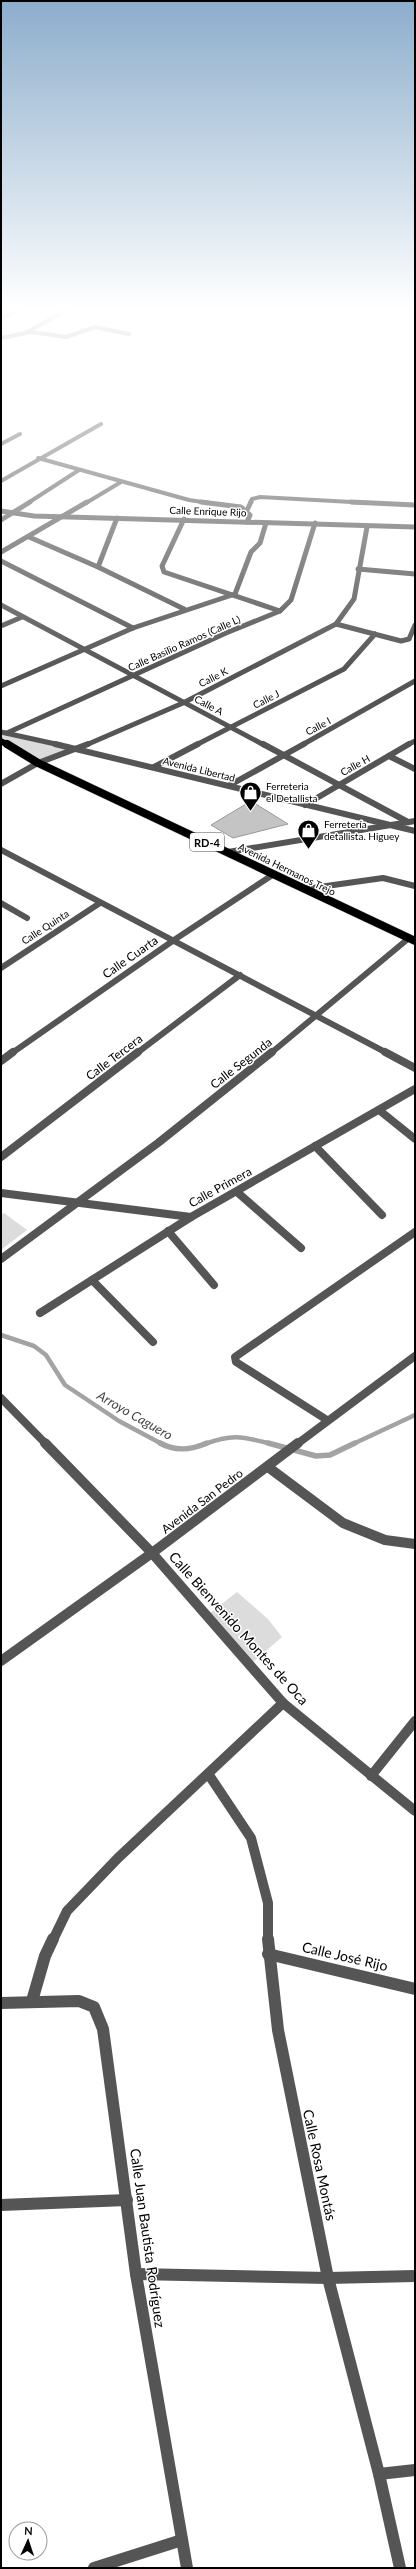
<svg xmlns="http://www.w3.org/2000/svg" width="416" height="2569" viewBox="0 0 416 2569" font-family="Lato,sans-serif">
	<style>
		.green { fill: #dcdcdc }
		.lines { fill: none; stroke-linecap: round; stroke-linejoin: round }
		.stream-far1 { stroke: #a3a3a3; stroke-width: 4.5 }
		.stream { stroke: #a3a3a3; stroke-width: 5.5 }
		.building { fill: #c4c4c4; stroke: #999 }
		.primary-far1-casing { stroke: #dbdbdb; stroke-width: 7 }
		.primary-casing { stroke: #dbdbdb; stroke-width: 9 }
		.minor-far5 { stroke: #555; stroke-width: 4 }
		.minor-far4 { stroke: #555; stroke-width: 5 }
		.minor-far3 { stroke: #555; stroke-width: 6 }
		.minor-far2 { stroke: #555; stroke-width: 8 }
		.minor-far1 { stroke: #555; stroke-width: 10 }
		.minor { stroke: #555; stroke-width: 12 }
		.tertiary-far3 { stroke: #555; stroke-width: 5 }
		.tertiary-far2 { stroke: #555; stroke-width: 6 }
		.tertiary-far1 { stroke: #555; stroke-width: 8 }
		.tertiary { stroke: #555; stroke-width: 10 }
		.primary-far1 { stroke: #000; stroke-width: 6 }
		.primary { stroke: #000; stroke-width: 8 }
		.labels { text-anchor: middle; dominant-baseline: central; stroke-width: 3; stroke-linejoin: round; paint-order: stroke }
		.far-street-label { font-size: 10px; fill: #000; stroke: #fff }
		.far-poi-label { font-size: 10px; fill: #000; stroke: #fff; text-anchor: start }
		.shield { fill: #fff; stroke: #4c4c4c; stroke-width: 1 }
		.shield-label { font-size: 11px; font-weight: bold; fill: #000 }
		.street-label { font-size: 12px; fill: #000; stroke: #fff }
		.water-label { font-size: 13px; font-style: italic; fill: #444; stroke: #fff }
		.near-street-label { font-size: 14px; fill: #000; stroke: #fff }
	</style>
	<rect width="100%" height="100%" fill="#fff"/>
	<!-- green -->
	<g class="green">
		<path d="M1,732L78,749L38,763L1,741Z"/>
		<path d="M4,1213L27,1230L1,1250V1215Z"/>
		<path d="M237,1592L268,1619L282,1637L253,1662L210,1613Z"/>
	</g>
	<g class="lines">
		<!-- stream-far1 -->
		<g class="stream-far1">
			<path d="M1,1335L34,1346L46,1355L65,1385L119,1421L162,1444"/>
			<path d="M205,1444C233,1433 244,1437 272,1444"/>
			<path d="M353,1444L415,1415"/>
		</g>
		<!-- stream -->
		<g class="stream">
			<path d="M160,1443C176,1452 191,1450 207,1443"/>
			<path d="M268,1443L316,1456L330,1455L355,1443"/>
		</g>
	</g>
	<!-- building -->
	<path class="building" d="M251,801L288,824L233,838L211,825Z"/>
	<g class="lines">
		<defs>
			<path id="primary-far1" d="M1,741L8,745"/>
			<path id="primary" d="M7,744L38,763L415,941"/>
		</defs>
		<!-- primary-far1 casing -->
		<use href="#primary-far1" class="primary-far1-casing"/>
		<!-- primary casing -->
		<use href="#primary" class="primary-casing"/>
		<!-- minor-far5 -->
		<g class="minor-far5">
			<path d="M1,318L17,311"/>
			<path d="M27,332L65,311"/>
			<path d="M1,338L31,332L66,337L95,327L129,334"/>
			<path d="M1,444L20,434"/>
			<path d="M38,458L189,500L209,503"/>
			<path d="M1,481L101,424"/>
			<path d="M28,503L79,470"/>
			<path d="M86,503L121,482"/>
			<path d="M250,503L252,499L260,497L370,503"/>
		</g>
		<!-- minor-far4 -->
		<g class="minor-far4">
			<path d="M201,502L241,507L250,515L247,522"/>
			<path d="M351,502L415,505"/>
			<path d="M247,510L251,502"/>
			<path d="M1,511L34,516L415,527"/>
			<path d="M184,519L162,566L164,572L280,611"/>
			<path d="M1,520L30,502"/>
			<path d="M29,537L98,567L184,609"/>
			<path d="M1,552L87,502"/>
			<path d="M1,561L133,628"/>
			<path d="M98,567L117,518"/>
			<path d="M358,569L415,574"/>
			<path d="M1,605L264,745"/>
			<path d="M336,624L401,641L409,639L415,625"/>
			<path d="M1,626L22,617"/>
			<path d="M1,686L133,628L235,594L251,552L260,543L266,523"/>
			<path d="M7,733L226,633L280,611L291,600L315,523"/>
			<path d="M86,745L183,703L336,624L354,599L367,527"/>
			<path d="M196,745L344,669L375,634"/>
			<path d="M302,745L415,681"/>
			<path d="M407,745L415,741"/>
		</g>
		<!-- minor-far3 -->
		<g class="minor-far3">
			<path d="M263,744L408,822"/>
			<path d="M389,756L415,769"/>
			<path d="M154,767L198,744"/>
			<path d="M1,784L38,763L88,744"/>
			<path d="M230,785L304,744"/>
			<path d="M305,805L409,744"/>
			<path d="M1,850L387,1053"/>
			<path d="M228,852L415,821"/>
			<path d="M305,889L383,878L415,886"/>
			<path d="M1,903L27,918"/>
			<path d="M1,968L100,903"/>
			<path d="M12,1053L174,940L274,874"/>
			<path d="M137,1053L240,975"/>
			<path d="M271,1053L409,938"/>
		</g>
		<!-- minor-far2 -->
		<g class="minor-far2">
			<path d="M385,1052L415,1068"/>
			<path d="M1,1061L13,1052"/>
			<path d="M379,1110L415,1139"/>
			<path d="M315,1146L382,1215"/>
			<path d="M1,1157L138,1052"/>
			<path d="M237,1192L301,1248"/>
			<path d="M1,1193L191,1217"/>
			<path d="M168,1231L214,1285"/>
			<path d="M1,1259L158,1143L272,1052"/>
			<path d="M92,1280L153,1342"/>
			<path d="M40,1313L191,1217L415,1089"/>
			<path d="M1,1398L46,1444"/>
			<path d="M327,1420L236,1362L235,1357L415,1232"/>
		</g>
		<!-- minor-far1 -->
		<g class="minor-far1">
			<path d="M45,1443L152,1553L283,1703L415,1811"/>
			<path d="M268,1467L343,1523L385,1540L415,1544"/>
			<path d="M209,1775L251,1838L268,1903V1940"/>
			<path d="M371,1776L415,1721"/>
			<path d="M53,1940L67,1911L118,1858L283,1703"/>
		</g>
		<!-- minor -->
		<g class="minor">
			<path d="M268,1939L278,2030L328,2278L379,2474L400,2568"/>
			<path d="M268,1954L415,1989"/>
			<path d="M32,2001L45,1956L53,1939"/>
			<path d="M1,2003L79,2001L94,2007L103,2029L136,2274L187,2568"/>
			<path d="M1,2205L127,2200"/>
			<path d="M136,2274L328,2278L415,2276"/>
			<path d="M379,2474L415,2470"/>
			<path d="M94,2568L182,2540"/>
		</g>
		<!-- tertiary-far3 -->
		<path class="tertiary-far3" d="M1,732L60,745"/>
		<!-- tertiary-far2 -->
		<path class="tertiary-far2" d="M55,744L415,831"/>
		<!-- tertiary-far1 -->
		<path class="tertiary-far1" d="M297,1444L415,1356"/>
		<!-- tertiary -->
		<path class="tertiary" d="M1,1661L152,1553L298,1443"/>
		<!-- primary-far1 -->
		<use href="#primary-far1" class="primary-far1"/>
		<!-- primary -->
		<use href="#primary" class="primary"/>
	</g>
	<!-- sky -->
	<linearGradient id="sky" x2="0" y2="1"><stop stop-color="#8cadcc"/><stop offset="0.46" stop-color="#fff"/><stop offset="1" stop-color="#fff" stop-opacity="0"/></linearGradient>
	<rect width="416" height="671" fill="url(#sky)"/>
	<!-- icons -->
	<defs>
		<symbol id="shop-pin" viewBox="-11 -11 22 30"><path d="M0 17L-7.5 6A9.5 9.5 0 1 1 7.5 6Z" fill="#000" stroke="#fff"/><path d="M-5-2.5h2.3a2.7 3.5 0 0 1 5.4 0H5L5.5 6h-11ZM-1.5-2.5h3a1.5 2.3 0 0 0-3 0Z" fill="#fff"/></symbol>
	</defs>
	<g fill-rule="evenodd">
		<use href="#shop-pin" x="238" y="780" width="25" height="34"/>
		<use href="#shop-pin" x="296" y="818" width="25" height="34"/>
	</g>
	<g class="labels">
		<!-- far-street labels -->
		<g class="far-street-label">
			<text transform="translate(208 511) rotate(2)">Calle Enrique Rijo</text>
			<text transform="translate(184 643) rotate(-24)">Calle Basilio Ramos (Calle L)</text>
			<text transform="translate(213 677) rotate(-27)">Calle K</text>
			<text transform="translate(266 699) rotate(-27)">Calle J</text>
			<text transform="translate(209 705) rotate(28)">Calle A</text>
			<text transform="translate(318 726) rotate(-28)">Calle I</text>
			<text transform="translate(355 765) rotate(-29)">Calle H</text>
			<text transform="translate(199 769) rotate(14)">Avenida Libertad</text>
			<text transform="translate(287 869) rotate(26)">Avenida Hermanos Trejo</text>
			<text transform="translate(45 927) rotate(-33)">Calle Quinta</text>
		</g>
		<!-- far-poi labels -->
		<g class="far-poi-label">
			<text x="266" y="786">Ferreteria<tspan x="266" dy="12">el Detallista</tspan></text>
			<text x="324" y="824">Ferretería<tspan x="324" dy="12">detallista. Higuey</tspan></text>
		</g>
		<!-- shield labels -->
		<rect class="shield" x="190" y="833" width="34" height="18" rx="3"/>
		<g class="shield-label">
			<text x="207" y="842">RD-4</text>
		</g>
		<!-- street labels -->
		<g class="street-label">
			<text transform="translate(130 957) rotate(-35)">Calle Cuarta</text>
			<text transform="translate(114 1057) rotate(-37)">Calle Tercera</text>
			<text transform="translate(241 1063) rotate(-38)">Calle Segunda</text>
			<text transform="translate(220 1187) rotate(-29)">Calle Primera</text>
			<text transform="translate(202 1501) rotate(-37)">Avenida San Pedro</text>
		</g>
		<!-- water labels -->
		<g class="water-label">
			<text transform="translate(135 1415) rotate(30)">Arroyo Caguero</text>
		</g>
		<!-- near-street labels -->
		<g class="near-street-label">
			<text transform="translate(239 1628) rotate(48)">Calle Bienvenido Montes de Oca</text>
			<text transform="translate(345 1956) rotate(13)">Calle José Rijo</text>
			<text transform="translate(320 2165) rotate(78)">Calle Rosa Montás</text>
			<text transform="translate(148 2238) rotate(82)">Calle Juan Bautista Rodríguez</text>
		</g>
	</g>
	<!-- border -->
	<rect width="416" height="2569" fill="none" stroke="#000000" stroke-width="4"/>
	<!-- north arrow -->
	<g transform="translate(28 2541) rotate(3)"><circle r="19" fill="#ffffff" stroke="#999999"/>
	<path d="M0-3L7 15L0 10L-7 15Z" fill="#000000"/>
	<text y="-6" font-size="11" font-weight="bold" text-anchor="middle" fill="#000000">N</text>
	</g>
</svg>
